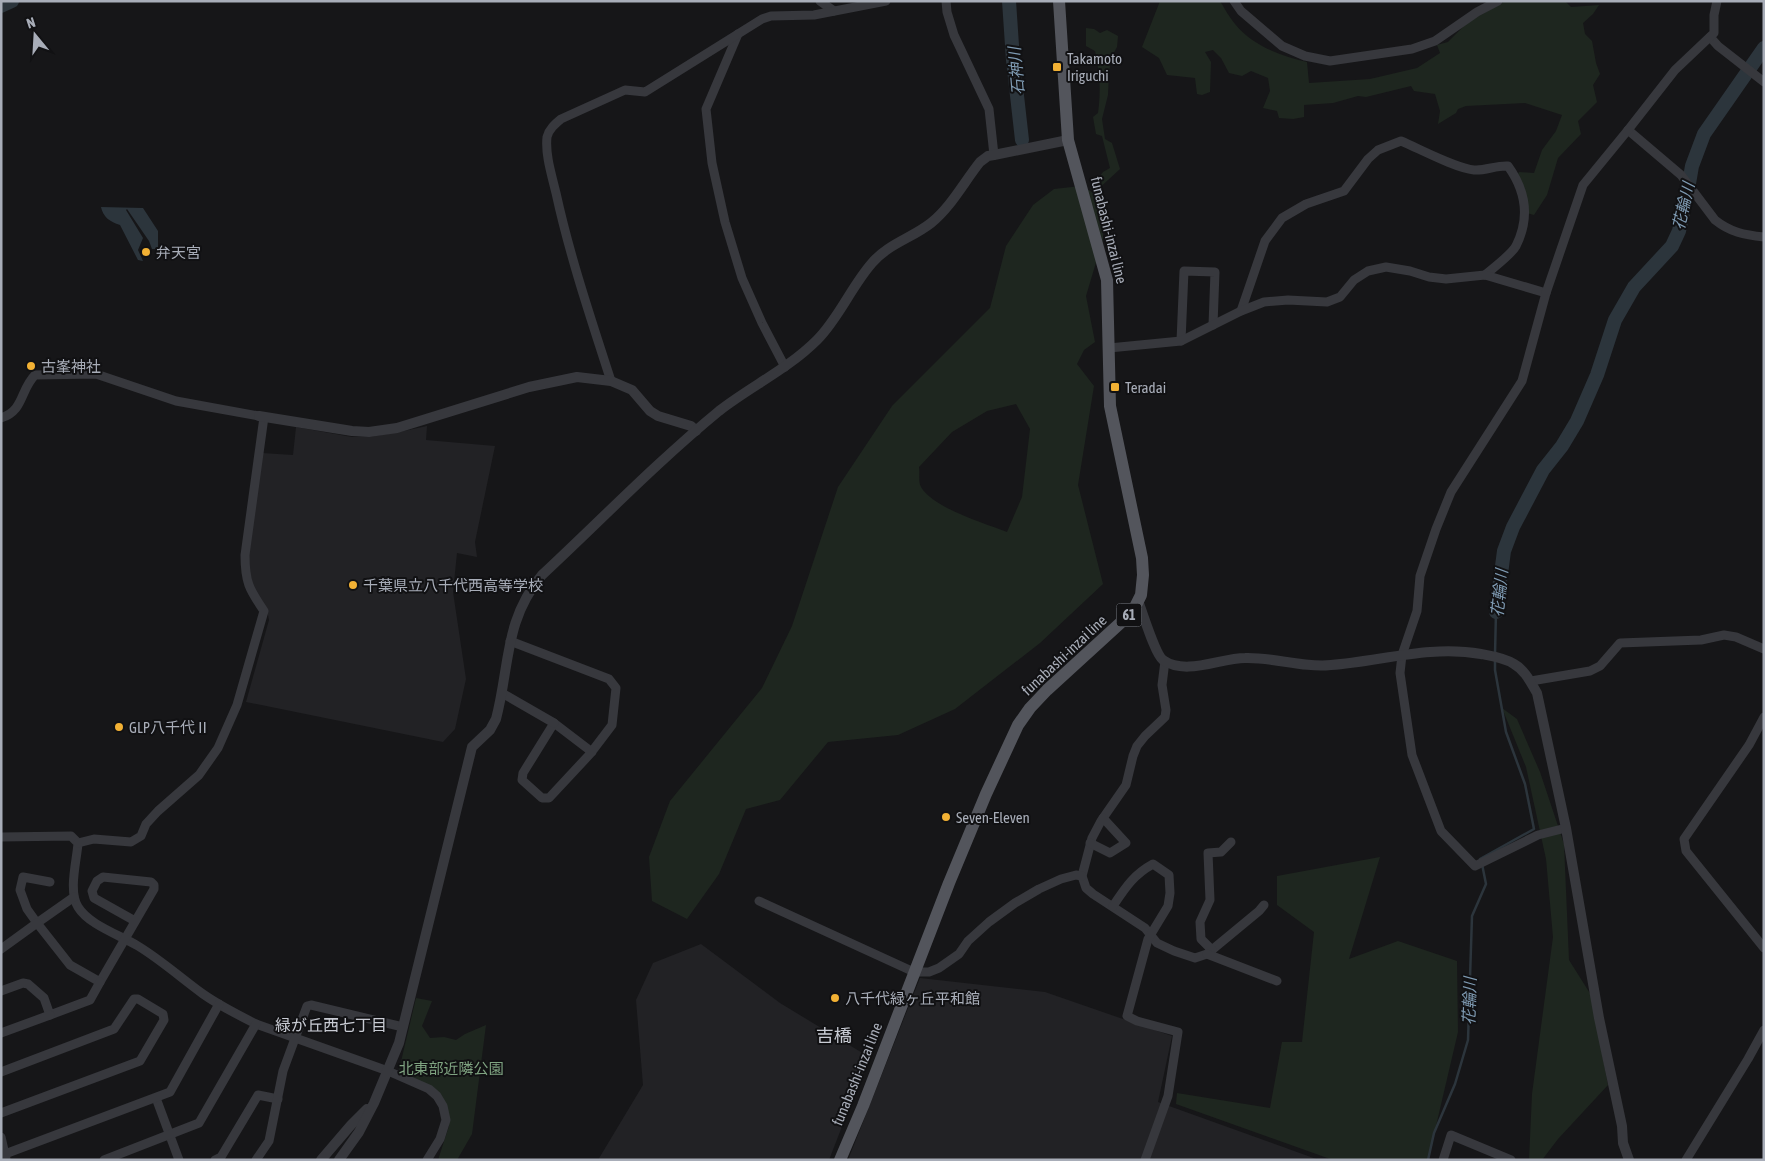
<svg xmlns="http://www.w3.org/2000/svg" width="1765" height="1161" viewBox="0 0 1765 1161" font-family="'Asap Condensed','Noto Sans JP',sans-serif">
	<style>
		.built { fill: #222225 }
		.green { fill: #1e261f; fill-rule: evenodd }
		.water { fill: #2c353c }
		.lines { fill: none; stroke-linecap: round; stroke-linejoin: round }
		.stream { stroke: #2c353c; stroke-width: 2.5 }
		.river { stroke: #2c353c; stroke-width: 14 }
		.minor { stroke: #37383d; stroke-width: 9 }
		.tertiary { stroke: #37383d; stroke-width: 10 }
		.primary { stroke: #53555c; stroke-width: 12 }
		.poi-dot { fill: #f2b134; stroke: #111113; stroke-width: 2 }
		.labels { text-anchor: middle; dominant-baseline: central; stroke-width: 4; stroke-linejoin: round; paint-order: stroke }
		.shield { fill: #111113; stroke: #7b7e86; stroke-width: 1 }
		.shield-label { font-size: 14px; font-weight: bold; fill: #a8adb8 }
		.poi-label { font-size: 15px; fill: #a8adb8; stroke: #111113; text-anchor: start }
		.street-label { font-size: 15px; fill: #a8adb8; stroke: #111113 }
		.park-label { font-size: 15px; fill: #7fa381; stroke: #111113 }
		.water-label { font-size: 16px; font-style: italic; fill: #7f9bb3; stroke: #111113 }
		.neighbourhood-label { font-size: 16px; fill: #c9ccd4; stroke: #111113 }
		.quarter-label { font-size: 18px; fill: #c9ccd4; stroke: #111113 }
	</style>
	<rect width="100%" height="100%" fill="#161618"/>
	<!-- built -->
	<g class="built">
		<path d="M427,426L426,440L495,446L475,542L477,557L457,553L453,592L466,679L455,729L443,742L246,702L269,620L267,610L256,594L250,578L248,557L262,453L293,455L296,427L352,437H370L399,432Z"/>
		<path d="M701,944L780,1003L869,1057L829,1160H598L643,1085L636,1000L653,963Z"/>
		<path d="M920,978L1045,992L1172,1036L1158,1102L1319,1160H848Z"/>
	</g>
	<!-- green -->
	<g class="green">
		<path d="M1160,1H1220C1225,9 1229,17 1235,24C1253,46 1281,56 1307,62L1309,83L1370,79L1417,68L1440,53L1437,45L1448,42L1467,23L1505,1H1565L1571,7L1599,5L1593,14L1583,23L1585,34L1592,41L1596,63L1600,74L1593,85L1597,102L1578,121L1581,134L1558,158L1547,195L1534,215L1523,212L1514,181L1519,172L1534,173L1542,150L1556,131L1562,115L1525,103L1466,106L1458,109L1456,113L1438,124L1440,111L1435,94L1414,91L1411,86L1366,97L1358,96L1333,103L1304,105V117L1293,119L1279,118L1277,111L1263,108L1270,91L1268,78L1251,71L1242,76L1229,73L1221,58L1213,50L1205,52L1211,62L1210,92L1202,95L1197,94L1195,78L1167,75L1159,58L1142,47Z"/>
		<path d="M1086,28L1094,29L1100,33L1107,30L1118,36L1117,47L1112,56L1109,71L1108,95L1102,119L1105,139L1112,143L1120,169L1096,191L1090,189L1103,172L1110,168L1102,136L1096,134L1093,117L1098,113C1101,91 1100,73 1095,51L1086,46Z"/>
		<path d="M1081,186L1105,199L1103,239L1086,296L1095,342L1084,350L1077,364L1094,386L1078,485L1103,584L1040,643L955,709L898,735L828,742L780,800L746,809L719,874L687,919L652,901L649,857L670,801L762,688L792,626L838,487L892,406L990,308L1006,246L1033,205L1054,189ZM1016,404L1030,429L1022,497L1007,532C984,523 933,508 921,487C918,482 920,473 919,467L952,432L987,411Z"/>
		<path d="M1502,708L1517,719L1540,772L1564,844L1569,960L1591,995L1608,1085L1558,1139L1542,1160H1529L1532,1094L1553,937L1546,859L1526,767Z"/>
		<path d="M1380,857L1349,959L1398,941L1457,961L1458,1032L1428,1160H1333L1176,1104L1177,1093L1270,1108L1282,1042H1302L1314,932L1277,905V876Z"/>
		<path d="M416,998L432,1001L422,1026L430,1038L444,1037L456,1040L465,1034L486,1025L472,1134L457,1160H438L449,1126L448,1112L432,1088L399,1070Z"/>
	</g>
	<!-- water -->
	<path class="water" d="M101,207L143,208L158,231V249H152L149,241L127,209L126,210L143,238L138,250L143,261L138,260L120,225C110,222 103,217 101,207Z"/>
	<g class="lines">
		<!-- stream -->
		<g class="stream">
			<path d="M1495,654L1496,612"/>
			<path d="M1480,859L1534,829L1525,784L1506,732L1495,670V659"/>
			<path d="M1428,1160L1434,1133L1455,1084L1468,1040L1472,916L1486,884L1482,864"/>
		</g>
		<!-- river -->
		<g class="river">
			<path d="M1009,1L1013,60L1022,140"/>
			<path d="M1,6L12,1"/>
			<path d="M1496,612L1504,551L1513,527L1543,470L1562,446L1577,421L1597,375L1615,320L1634,287L1672,246L1679,231L1687,195L1692,166L1704,134L1764,48"/>
		</g>
		<!-- minor -->
		<g class="minor">
			<path d="M820,1L834,11"/>
			<path d="M946,1L947,12L954,35L989,109L994,155"/>
			<path d="M1234,1L1241,11L1282,46L1305,56L1330,61L1412,49L1435,41L1477,12L1498,1"/>
			<path d="M738,34L706,109L712,163L725,222L742,278L762,323L785,367"/>
			<path d="M1710,37L1718,46L1764,82"/>
			<path d="M1628,130L1681,175L1715,220C1730,232 1744,235 1764,237"/>
			<path d="M1241,311L1265,241L1282,218L1306,204L1344,191L1368,159L1378,150L1401,141C1420,149 1455,168 1474,170C1485,171 1497,165 1508,166C1526,191 1530,218 1516,246C1511,255 1493,268 1485,275"/>
			<path d="M1181,341L1184,271L1215,272L1213,325"/>
			<path d="M1109,348L1181,341L1241,311L1264,302L1288,300L1327,302L1340,297L1354,280L1368,271L1386,267L1410,271L1429,277L1446,279L1485,275L1546,293"/>
			<path d="M611,381C591,319 570,257 556,193C552,176 545,155 547,137C549,129 555,124 561,119L625,90L645,92L762,19L771,16L814,15L886,1"/>
			<path d="M1,418C24,411 20,390 35,375L96,374L176,401L259,416"/>
			<path d="M510,641L609,679L616,688L612,725L590,754L549,798H542L522,780L523,773L554,723L592,752"/>
			<path d="M1165,661L1162,685L1166,710L1165,717L1145,736L1137,746L1133,756L1126,785L1101,821L1092,838L1082,876L1086,888L1093,894L1145,928L1157,943L1174,951L1195,958L1207,954L1259,911L1264,905"/>
			<path d="M1531,681L1590,671L1600,666L1620,643L1701,640L1724,635L1736,637L1764,649"/>
			<path d="M502,693L554,723"/>
			<path d="M1764,717L1749,745L1684,839L1686,851L1764,948"/>
			<path d="M1566,828L1538,835L1475,866L1441,831L1412,755L1400,673L1402,655L1417,611L1420,576L1436,529L1451,492L1522,381L1546,293L1583,185L1628,130L1675,70L1714,33V15L1717,1"/>
			<path d="M1,837L71,836L78,843C77,860 68,891 78,907C89,925 120,935 138,946C161,960 181,978 203,994C220,1006 238,1015 256,1024L388,1071L429,1089L437,1096L443,1106L446,1120L440,1139L427,1160"/>
			<path d="M78,843L94,839L131,842L141,836L146,824L158,811L199,775L218,748L237,705L264,611C249,589 245,582 245,555L264,417"/>
			<path d="M1090,843L1110,853L1126,843L1103,818"/>
			<path d="M50,882L23,877L20,890L27,909L37,923L74,897"/>
			<path d="M759,901L914,972H929L939,968L959,954L968,941L989,922L1015,903L1039,889L1061,879L1076,875L1082,876"/>
			<path d="M1113,906C1125,888 1133,875 1153,864L1169,875L1170,893L1168,906L1148,939L1127,1016L1137,1021L1178,1032L1168,1096L1145,1160"/>
			<path d="M1,949L37,923L70,965L100,982C118,951 136,920 154,889V885L151,882L103,877L97,881L92,891L94,898L135,921"/>
			<path d="M1212,950L1201,939L1200,922L1210,900L1208,853L1221,852L1231,842"/>
			<path d="M1207,954L1277,981"/>
			<path d="M1,991L23,983L28,984L44,998L50,1015L90,1000L100,982"/>
			<path d="M1,1033L50,1015"/>
			<path d="M1,1072L114,1029L134,999H138L163,1014L164,1020L140,1061L1,1113"/>
			<path d="M156,1098L179,1160"/>
			<path d="M1,1137L6,1159"/>
			<path d="M5,1154L170,1092L219,1004"/>
			<path d="M104,1160L199,1123L256,1024"/>
			<path d="M215,1160L221,1157L258,1095L278,1099"/>
			<path d="M256,1160L269,1141L283,1071L307,1006L311,1005L403,1027"/>
			<path d="M1443,1160L1451,1135L1511,1160"/>
			<path d="M1686,1160L1748,1059L1764,1030"/>
		</g>
		<!-- tertiary -->
		<g class="tertiary">
			<path d="M259,416L352,431L369,432L397,428L529,387L577,377L611,381L632,390L650,411L658,416L691,426L696,431"/>
			<path d="M1138,601C1143,613 1155,654 1163,660C1186,676 1220,658 1245,658C1274,657 1302,668 1331,665C1382,661 1430,645 1481,654C1492,656 1505,658 1514,664C1525,670 1531,683 1537,693L1566,828L1599,1018L1622,1126L1623,1143L1629,1160"/>
			<path d="M321,1160L351,1125L367,1109"/>
			<path d="M339,1160L359,1132L374,1103L399,1043L472,747L490,730L496,719C510,666 504,620 542,575C601,520 657,462 719,411C751,386 788,369 817,340C839,318 851,287 872,263C888,244 912,238 931,223C951,207 964,182 980,162L988,156L994,155L1068,140"/>
		</g>
		<!-- primary -->
		<path class="primary" d="M840,1160L863,1106L949,883L986,794L1018,725L1030,708L1047,690L1128,616L1134,609L1141,595L1143,575L1142,558L1110,406L1107,280L1068,140L1059,1"/>
	</g>
	<!-- markers -->
	<g class="poi-dot">
		<rect x="1052" y="62" width="10" height="10" rx="2.5"/>
		<circle cx="146" cy="252" r="5"/>
		<circle cx="31" cy="366" r="5"/>
		<rect x="1110" y="382" width="10" height="10" rx="2.5"/>
		<circle cx="353" cy="585" r="5"/>
		<circle cx="119" cy="727" r="5"/>
		<circle cx="946" cy="817" r="5"/>
		<circle cx="835" cy="998" r="5"/>
	</g>
	<g class="labels">
		<!-- shield labels -->
		<rect class="shield" x="1116.5" y="603.5" width="25" height="23" rx="4"/>
		<g class="shield-label">
			<text x="1129" y="615">61</text>
		</g>
		<!-- poi labels -->
		<g class="poi-label">
			<text x="1067" y="58">Takamoto<tspan x="1067" dy="17">Iriguchi</tspan></text>
			<text x="156" y="252">弁天宮</text>
			<text x="41" y="366">古峯神社</text>
			<text x="1125" y="387">Teradai</text>
			<text x="363" y="585">千葉県立八千代西高等学校</text>
			<text x="129" y="727">GLP八千代Ⅱ</text>
			<text x="956" y="817">Seven-Eleven</text>
			<text x="845" y="998">八千代緑ヶ丘平和館</text>
		</g>
		<!-- street labels -->
		<g class="street-label">
			<text transform="translate(1109 230) rotate(76)">funabashi-inzai line</text>
			<text transform="translate(1064 655) rotate(-43)">funabashi-inzai line</text>
			<text transform="translate(857 1074) rotate(-68)">funabashi-inzai line</text>
		</g>
		<!-- park labels -->
		<g class="park-label">
			<text x="451" y="1068">北東部近隣公園</text>
		</g>
		<!-- water labels -->
		<g class="water-label">
			<text transform="translate(1016 71) rotate(-95)">石神川</text>
			<text transform="translate(1683 206) rotate(-77)">花輪川</text>
			<text transform="translate(1499 593) rotate(-84)">花輪川</text>
			<text transform="translate(1469 1001) rotate(-88)">花輪川</text>
		</g>
		<!-- neighbourhood labels -->
		<g class="neighbourhood-label">
			<text x="331" y="1025">緑が丘西七丁目</text>
		</g>
		<!-- quarter labels -->
		<g class="quarter-label">
			<text x="834" y="1035">吉橋</text>
		</g>
	</g>
	<!-- border -->
	<rect width="1765" height="1161" fill="none" stroke="#a8adb8" stroke-width="5"/>
	<!-- north arrow -->
	<g transform="translate(35 35) rotate(342)" stroke="#111113" stroke-width="4" paint-order="stroke">
	<path d="M0-4L9 19L0 12L-9 19Z" fill="#a8adb8"/>
	<text y="-8" font-size="14" font-weight="bold" text-anchor="middle" fill="#a8adb8">N</text>
	</g>
</svg>
